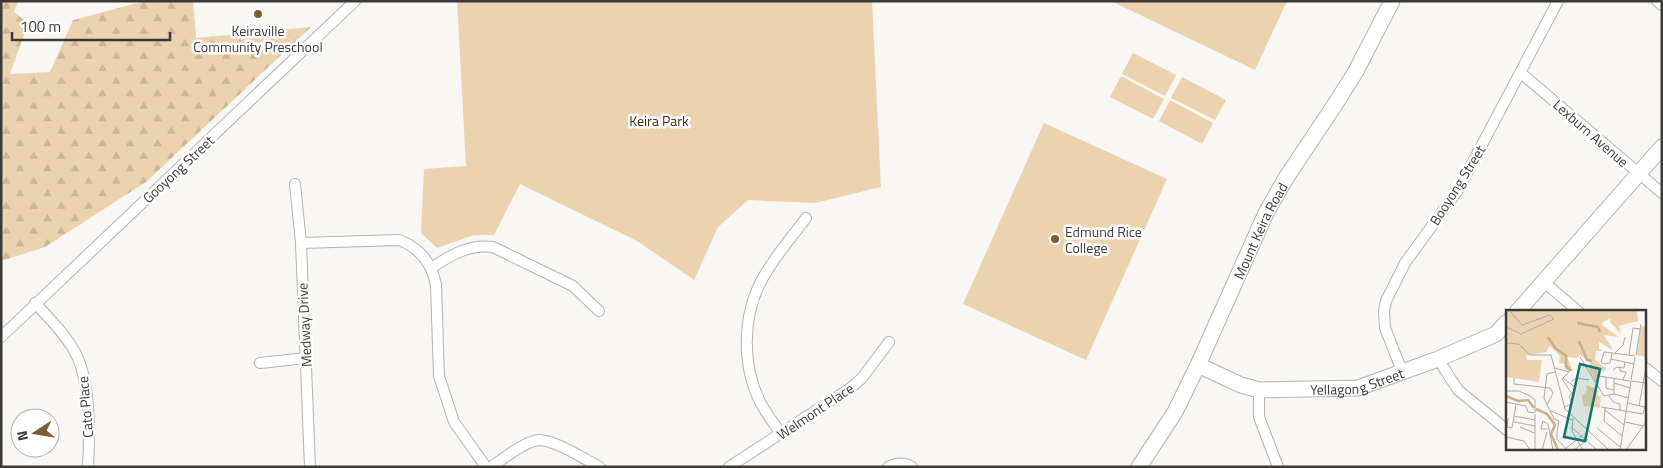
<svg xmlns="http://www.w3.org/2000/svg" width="1663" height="468" viewBox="0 0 1663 468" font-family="'Titillium Web',sans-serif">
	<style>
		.green { fill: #ecd3af }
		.forest { fill: url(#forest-firs) }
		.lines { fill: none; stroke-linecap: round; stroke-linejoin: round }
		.street-casing { stroke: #b5b3af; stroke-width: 12 }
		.secondary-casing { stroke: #b5b3af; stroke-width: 17 }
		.street { stroke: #fff; stroke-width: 10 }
		.secondary { stroke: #fff; stroke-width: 15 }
		.poi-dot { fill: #7a5e31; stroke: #fff; stroke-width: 2 }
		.labels { text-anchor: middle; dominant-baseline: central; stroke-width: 5; stroke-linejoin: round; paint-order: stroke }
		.poi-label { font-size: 14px; fill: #3b3a38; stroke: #fff }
		.park-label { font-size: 14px; fill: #422e0d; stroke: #fff }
		.street-label { font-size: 14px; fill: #3b3a38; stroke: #fff }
		.inset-river { fill: none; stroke: #c9ae86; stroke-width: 2.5 }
		.inset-road { fill: none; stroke: #adaba8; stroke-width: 1 }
		.view { fill: #0f766e; fill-opacity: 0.15; stroke: #0f766e; stroke-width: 2.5 }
		.inset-edge { fill: none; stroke: #3b3a38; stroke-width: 2.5 }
	</style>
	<defs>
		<pattern id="forest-firs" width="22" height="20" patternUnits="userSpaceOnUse" patternTransform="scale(1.25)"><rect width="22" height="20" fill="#ecd3af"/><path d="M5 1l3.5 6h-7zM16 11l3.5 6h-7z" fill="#cbb697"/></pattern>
	</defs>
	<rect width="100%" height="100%" fill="#f9f7f3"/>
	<!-- green -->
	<g class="green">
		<path d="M457,1H872L881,187L815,203L748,200L718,227L694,280L637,241L520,184L494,235H474L437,248L421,233L424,169L466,166Z"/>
		<path d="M1111,1H1287L1255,70Z"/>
		<path d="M1133,53L1176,75L1165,96L1122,74Z"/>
		<path d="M1121,76L1164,99L1153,119L1110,97Z"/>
		<path d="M1182,77L1226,100L1215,120L1171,98Z"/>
		<path d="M1170,100L1213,123L1202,144L1159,121Z"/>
		<path d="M1044,123L1167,179L1086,360L963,304Z"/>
	</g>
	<!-- forest -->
	<path class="forest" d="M1,1H18L14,12L28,23L10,74L50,72L73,20L145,1H193L196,38L311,27L146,182L45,247L1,261Z"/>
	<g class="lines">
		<defs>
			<g id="street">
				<path d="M1657,1L1662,5"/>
				<path d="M1521,73L1662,193"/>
				<path d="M295,184L301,243L310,467"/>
				<path d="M301,243L399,240C420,248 432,263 436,285L439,376L454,422L486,467"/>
				<path d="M431,268C451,255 469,244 493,247L573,286L599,311"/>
				<path d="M1544,282L1579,312"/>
				<path d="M35,303C49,318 65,334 75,352C91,382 90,433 88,467"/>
				<path d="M1,337L355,1"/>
				<path d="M1438,359L1458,390L1507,430"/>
				<path d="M260,363L306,358"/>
				<path d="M1644,367L1662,381"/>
				<path d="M1402,371L1385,328L1384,311L1386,301L1405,263L1458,190L1558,1"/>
				<path d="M1259,390V417L1278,467"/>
				<path d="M781,434C776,426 769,417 764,409C741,370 741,315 764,276C775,256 792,237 806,218"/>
				<path d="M491,467C503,459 525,441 539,440C555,440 584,459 600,467"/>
				<path d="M729,467L852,387L862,378L889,342"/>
				<path d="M888,467C896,463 904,462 912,467"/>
			</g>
			<g id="secondary">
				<path d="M1517,312L1662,147"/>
				<path id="s1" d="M1198,365L1241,385L1259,390L1358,388L1438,359L1496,334L1507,322"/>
				<path id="s2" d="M1139,467L1175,412L1198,365L1266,213L1286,178L1336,103L1356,71L1392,1"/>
			</g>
		</defs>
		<!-- street casing -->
		<use href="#street" class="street-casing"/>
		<!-- secondary casing -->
		<use href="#secondary" class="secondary-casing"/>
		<!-- street -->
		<use href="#street" class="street"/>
		<!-- secondary -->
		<use href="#secondary" class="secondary"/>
	</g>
	<!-- markers -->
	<g class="poi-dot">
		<circle cx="258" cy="14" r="5"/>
		<circle cx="1055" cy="239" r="5"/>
	</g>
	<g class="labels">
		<!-- poi labels -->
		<g class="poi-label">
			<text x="258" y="30">Keiraville<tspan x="258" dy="16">Community Preschool</tspan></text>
			<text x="1065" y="231" text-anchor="start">Edmund Rice<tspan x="1065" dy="16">College</tspan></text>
		</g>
		<!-- park labels -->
		<g class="park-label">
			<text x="659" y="120">Keira Park</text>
		</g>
		<!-- street labels -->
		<g class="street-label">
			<text transform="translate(1591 133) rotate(41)">Lexburn Avenue</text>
			<text transform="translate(178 169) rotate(-43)">Gooyong Street</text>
			<text transform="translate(1457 185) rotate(-58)">Booyong Street</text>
			<text stroke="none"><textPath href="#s2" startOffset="266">Mount Keira Road</textPath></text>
			<text transform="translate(304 325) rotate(-93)">Medway Drive</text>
			<text stroke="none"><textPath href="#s1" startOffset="165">Yellagong Street</textPath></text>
			<text transform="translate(85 407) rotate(-95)">Cato Place</text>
			<text transform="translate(815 411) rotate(-34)">Welmont Place</text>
		</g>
	</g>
	<!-- overview -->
	<g transform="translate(1506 310)">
		<rect width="140" height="140" fill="#f9f7f3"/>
		<path d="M80,75L91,79L92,86H95L94,98L78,96L76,87L81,80Z" fill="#ecd3af"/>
		<path d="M0,0H131L132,11L113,16L115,24L104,12L105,8L97,12L96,15L113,27L98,25L107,40L93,32V39L97,41H90L89,50L100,58L98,62L91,59L93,67L90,72L83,59L84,53L74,45L71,48L61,47L67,61L58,59L59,54L53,53L54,46L44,36L40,42L20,46L21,50H36L33,72L0,67Z" fill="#ecd3af"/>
		<path d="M135,16L140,17V47L131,45Z" fill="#ecd3af"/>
		<path class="inset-river" d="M71,13L92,17L94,22M42,27L49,38L60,46V56L65,61M73,31L81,50L86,51M0,86L12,91L22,90L28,98M30,99L41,104L49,115L45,124L52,140"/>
		<path class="inset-road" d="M0,17L15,24L48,9L44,5L16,15L3,0M0,33L13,34L24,45H45L59,99L103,140M98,42L129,46M98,42L95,52L98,54L104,53L106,43M109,43L117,35L119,27M123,45L127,18L134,19M130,45L135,14M74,47L98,86L108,84M105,49L128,54M114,57V61L120,62L117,70M49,58L63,62L56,69M107,60L111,57L118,58L119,52M49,62L41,64L38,88L48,109L53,111L51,122M93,66L124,71M100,67V78L107,80M8,68V74L44,78L47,83L41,95M57,68L70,78L63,87L66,94L58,97M108,68V84L122,88M56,69L66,84M125,70L129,47M125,71L140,73M65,72L70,68L83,70M108,73L124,78M0,81H13L24,86L29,90V103M103,86L107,92L114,94V100M0,92L20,96L22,102L28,103M121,93L139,97M133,96L140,57M95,97L137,104L140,91M99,98L98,111L116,126M99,100L118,115M45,101L66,110M8,106L29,110M2,108L1,117L6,118L10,94M67,108L66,121L77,140M8,112L29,116M119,112L137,116M14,117L28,123M65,117L91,140M91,118L114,137M41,119H35L37,111L42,114L47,140M51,122V129L61,140M0,127L18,131L24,140M60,138L77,125M29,140V104M36,140L41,122M68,140L82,129M114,140L125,71M120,140L140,112"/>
		<path class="view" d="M74,54L94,59L79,131L58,127Z"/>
		<rect width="140" height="140" class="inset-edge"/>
	</g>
	<!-- border -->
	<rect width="1663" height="468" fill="none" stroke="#3b3a38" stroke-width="5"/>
	<!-- north arrow -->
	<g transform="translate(35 433) rotate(258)"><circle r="24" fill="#ffffff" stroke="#b1b0af"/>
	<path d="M0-4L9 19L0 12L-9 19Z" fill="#7a5e31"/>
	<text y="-8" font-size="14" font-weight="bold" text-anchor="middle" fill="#3b3a38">N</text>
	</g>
	<!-- scale -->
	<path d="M12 32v8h158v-8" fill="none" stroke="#3b3a38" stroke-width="2.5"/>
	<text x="20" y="32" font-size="15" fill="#3b3a38" stroke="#ffffff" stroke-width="4" paint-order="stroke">100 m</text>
</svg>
